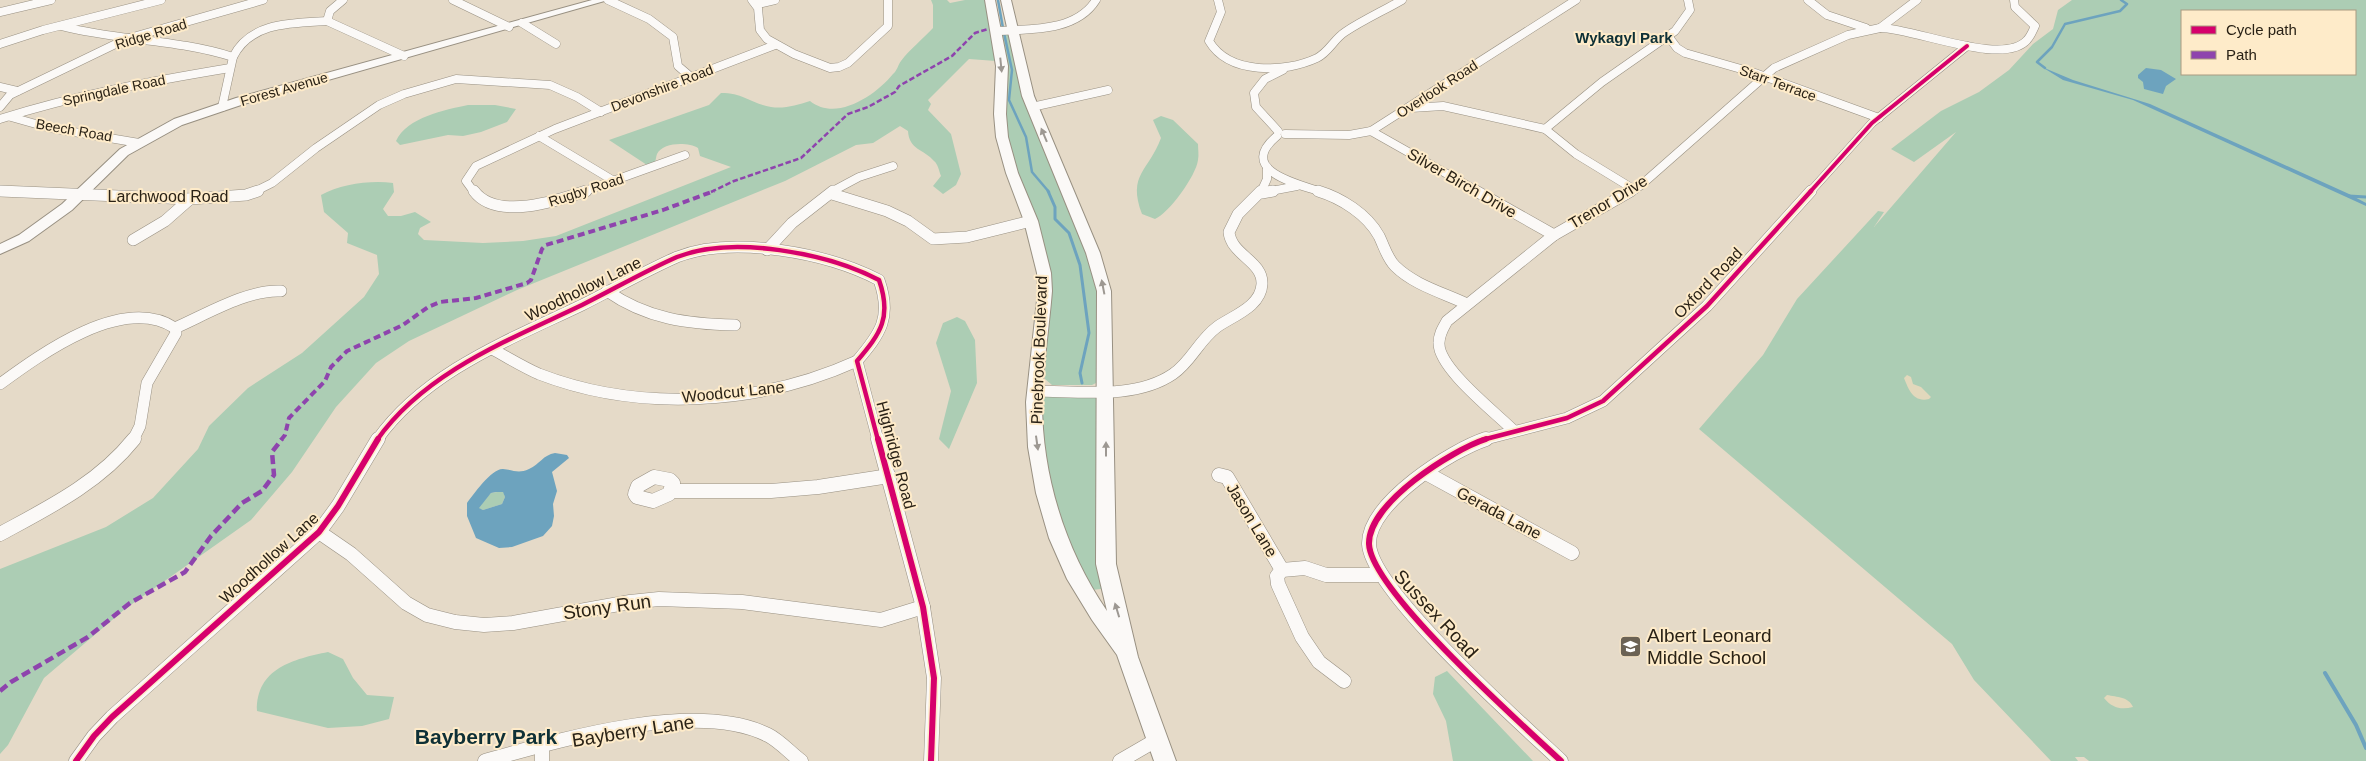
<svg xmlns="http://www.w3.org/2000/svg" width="2366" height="761" viewBox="0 0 2366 761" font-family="Helvetica,sans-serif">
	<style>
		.green { fill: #accdb4; fill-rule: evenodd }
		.sand { fill: #e2d8bc }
		.water { fill: #6da3be; fill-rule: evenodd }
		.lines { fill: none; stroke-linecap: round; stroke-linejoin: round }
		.stream-far2 { stroke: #6da3be; stroke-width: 2.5 }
		.stream-far1 { stroke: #6da3be; stroke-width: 3 }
		.stream { stroke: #6da3be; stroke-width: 4 }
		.street-far2-casing { stroke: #989082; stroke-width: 9 }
		.street-far1-casing { stroke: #989082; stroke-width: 12 }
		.street-casing { stroke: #989082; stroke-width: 15 }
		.secondary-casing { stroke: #989082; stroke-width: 2 }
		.street-far2 { stroke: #fbf9f7; stroke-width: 8 }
		.street-far1 { stroke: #fbf9f7; stroke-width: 11 }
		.street { stroke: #fbf9f7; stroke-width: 14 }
		.secondary { fill: #fbf9f7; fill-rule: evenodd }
		.quiet-far2 { stroke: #8e44ad; stroke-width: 2.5; stroke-dasharray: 5.5 2.5; stroke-linecap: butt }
		.quiet-far1 { stroke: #8e44ad; stroke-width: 4; stroke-dasharray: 7 4; stroke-linecap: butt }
		.quiet { stroke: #8e44ad; stroke-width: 4.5; stroke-dasharray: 9 4.5; stroke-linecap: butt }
		.cycleway-far2-casing { stroke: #feebc9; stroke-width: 6 }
		.cycleway-far1-casing { stroke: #feebc9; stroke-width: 8 }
		.cycleway-casing { stroke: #feebc9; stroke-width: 9 }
		.cycleway-far2 { stroke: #d6006c; stroke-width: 4 }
		.cycleway-far1 { stroke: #d6006c; stroke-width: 4.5 }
		.cycleway { stroke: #d6006c; stroke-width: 6 }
		.oneway { fill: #9d9892 }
		.labels { text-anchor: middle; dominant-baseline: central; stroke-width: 4; stroke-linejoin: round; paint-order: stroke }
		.far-street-label { font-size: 14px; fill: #2a2216; stroke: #feebc9 }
		.far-neighbourhood-label { font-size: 15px; font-weight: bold; fill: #0e3036; stroke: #feebc9 }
		.street-label { font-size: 16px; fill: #2a2216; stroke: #feebc9 }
		.near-street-label { font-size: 19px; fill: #2a2216; stroke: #feebc9 }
		.near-poi-label { font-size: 19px; fill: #2a2216; stroke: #feebc9; text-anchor: start }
		.near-neighbourhood-label { font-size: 21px; font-weight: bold; fill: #0e3036; stroke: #feebc9 }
	</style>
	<rect width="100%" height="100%" fill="#e5dac8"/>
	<!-- green -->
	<g class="green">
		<path d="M931,0H947L950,3L965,0H986L996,61L969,59L928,100L931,104L928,110L951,134L961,174L956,185L943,194L933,186L941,176C939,171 938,164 934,161C924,149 909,150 908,131L900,126L873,143L856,145L785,181L517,290L409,341L376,363L336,407L292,472L251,520L125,609L44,678L8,745L0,754V569L106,527L153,498L198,449L209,426L248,388L302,353L364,297L379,274L377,255L347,243L348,233L324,212L321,195C341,184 371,180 393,183L394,192L383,209L388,216H401L415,212L431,222L420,228L418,234L424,240L483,243L523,241L556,236L731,167L700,156L698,148C688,142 663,142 657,154C656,157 656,159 655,162L647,165L609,140L709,105L721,93C744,93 752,104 771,107C785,109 797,105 810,101C836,122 875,96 893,74C897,71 898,65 901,61C910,49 923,39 933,28V5Z"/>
		<path d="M2072,0H2366V761H2089L2084,757H2075L2078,761H2051L1974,680L1952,644L1699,429L1763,355L1797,299L1878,211L1884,212L1874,227L1956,132L1914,162L1891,149L1941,111L1979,92L2009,70L2033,44L2053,29L2058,10ZM2182,11H2355V74H2182Z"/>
		<path d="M1001,33H1010L1094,267L1101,302L1098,382L1092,385H1052L1045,379L1047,313L1007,142Z"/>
		<path d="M468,105H495L516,109L507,122L481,132L463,136L448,135L400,145L396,141C407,117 445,110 468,105Z"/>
		<path d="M1161,116L1173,120L1198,144C1198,149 1199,155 1198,160C1196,176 1169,213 1155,219L1142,214C1127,174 1149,171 1161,138L1153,120Z"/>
		<path d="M957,317L965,321L975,340L977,383L949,449L939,439L951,391L936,343L943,323Z"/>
		<path d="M1048,394L1099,396L1103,586L1101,589L1091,590L1060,524L1045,468L1041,397Z"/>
		<path d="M503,491L505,497L502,504L483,510L478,508L491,493Z"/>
		<path d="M328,652L343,659L353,678L367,695L394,697L389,719L362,726L328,728L257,711C256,668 294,659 328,652Z"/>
		<path d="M1447,671L1533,761H1453L1446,721L1433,694L1435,677Z"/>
	</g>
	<!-- sand -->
	<g class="sand">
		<path d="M1907,375L1911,377L1913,384L1921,387L1931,397L1929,399C1913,403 1908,388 1904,378Z"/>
		<path d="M2107,695C2117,697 2129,697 2133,707C2121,710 2112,708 2104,698Z"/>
	</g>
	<!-- water -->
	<g class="water">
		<path d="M2042,67L2073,80L2150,104L2349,194L2366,203V206L2133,100L2063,80Z"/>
		<path d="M2146,68L2161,70L2176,79L2166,86L2163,94L2144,89L2143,82L2138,78V75Z"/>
		<path d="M555,453L567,455L569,458L552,472L557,491L553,504L554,516L552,526L543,536L512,547L499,548L476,538L467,516V503C473,495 492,468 503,469C514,470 518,474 529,469C540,464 543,455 555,453ZM496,492H503L505,497L502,504L483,510L479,508L491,493Z"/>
	</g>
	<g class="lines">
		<!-- stream-far2 -->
		<g class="stream-far2">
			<path d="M998,0L1003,28"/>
			<path d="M1004,33L1012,70L1009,100L1026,137L1032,172L1049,192"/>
			<path d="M2045,68L2037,62L2052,47L2065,24L2120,11L2127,4L2121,0"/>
		</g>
		<!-- stream-far1 -->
		<g class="stream-far1">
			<path d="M1048,191L1055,207V219L1069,233L1080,265L1089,333L1080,373L1082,383"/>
			<path d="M2349,196L2366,197"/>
		</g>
		<!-- stream -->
		<path class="stream" d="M2325,673L2356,725L2366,748"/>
		<defs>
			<g id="street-far2">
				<path d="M343,0L330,11L327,21L404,56"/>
				<path d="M453,0L509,27"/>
				<path d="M608,0L649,19L673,37L678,66L692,78"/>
				<path d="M752,0L758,8L760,30L767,39L794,54L830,68L839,67L848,63L888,26V0"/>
				<path d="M1218,0L1221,12L1209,41C1229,75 1285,73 1317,58C1329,52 1334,39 1345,32C1363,20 1383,11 1402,0"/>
				<path d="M1808,0L1827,15L1866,28"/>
				<path d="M758,4L775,0"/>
				<path d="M0,12L51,0"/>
				<path d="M522,23L556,44"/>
				<path d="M61,26C118,41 177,39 233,57L222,107"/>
				<path d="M1880,28C1914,28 2003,67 2027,40C2031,36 2033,30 2035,26L2015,7L2014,0"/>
				<path d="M996,31C1030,29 1076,32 1096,0"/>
				<path d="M1668,36L1677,48L1685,53L1755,73L1879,118"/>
				<path d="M0,44L43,30L161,0"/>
				<path d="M233,57C250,22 292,23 327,21"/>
				<path d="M0,87L17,91"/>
				<path d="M0,107L10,95L126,39L263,0"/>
				<path d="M1032,107L1108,90"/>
				<path d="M1411,108L1443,106L1545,129L1576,154L1635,190"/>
				<path d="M11,117L50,128L139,143"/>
				<path d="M0,119C75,95 152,81 230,68"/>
				<path d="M1545,129L1602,82L1675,31L1690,10L1688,0"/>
				<path d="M1278,131L1256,107L1254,93L1265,79L1283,70"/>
				<path d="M1371,131L1479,192"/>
				<path d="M1285,134L1349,135L1371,131L1576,0"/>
				<path d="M539,136L614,181"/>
				<path d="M1277,136C1236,170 1297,184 1322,192"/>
				<path d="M0,191L26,192"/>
				<path d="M254,192L272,183L316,148L379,105L404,94L456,79L550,85L577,97L601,112"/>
				<path d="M474,192L466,181L476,166L555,129L775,45"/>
				<path d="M582,192L685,155"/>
				<path d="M831,192L859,177L893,166"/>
				<path d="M1261,192L1267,179V167"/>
				<path d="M1266,192L1297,186"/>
				<path d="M1629,192L1640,186L1774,68L1848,35L1880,28L1917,0"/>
				<path d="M1810,192L1872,123L1967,46"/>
			</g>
			<g id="street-far1">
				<path d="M0,191L190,199L246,195L258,191"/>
				<path d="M474,191C496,221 557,201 586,191"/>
				<path d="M1318,191C1341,198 1367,214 1379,236C1384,246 1387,258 1395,266C1414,285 1444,293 1467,304"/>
				<path d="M1476,191L1554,235"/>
				<path d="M1262,193L1273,191"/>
				<path d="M832,194L887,211L908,221L933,239L967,237L1031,221"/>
				<path d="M133,240L165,221L190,199"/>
				<path d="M767,250L792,223L833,191"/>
				<path d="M607,291C647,319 688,324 735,325"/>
				<path d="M175,328C205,315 248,289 281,291"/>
				<path d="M492,349C507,357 523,367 539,374C640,413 760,405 857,361"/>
				<path d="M0,384C41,354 123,294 175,328"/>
				<path d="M1035,391C1078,391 1135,400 1173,374C1191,362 1199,340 1217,327C1232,316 1261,307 1262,284C1263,261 1231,255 1229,232L1238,214L1261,191"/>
				<path d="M1514,431C1495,412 1438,368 1439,343C1439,334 1443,328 1447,321L1554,235L1631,191"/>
				<path d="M133,440L140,426L147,383L176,333L175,328"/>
				<path d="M377,440C425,372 509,340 582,305C614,289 645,271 677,257C733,235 827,253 879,280C892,317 881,333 857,361L878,440"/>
				<path d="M1482,440L1567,418L1603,401L1707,306L1811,191"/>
			</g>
			<g id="street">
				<path d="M878,439L923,607L934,678L931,761"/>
				<path d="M1486,439C1452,450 1368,503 1369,544C1371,591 1523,725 1561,761"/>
				<path d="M1426,473L1572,553"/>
				<path d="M1219,475L1227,477L1282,570"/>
				<path d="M654,477L670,480L673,483L669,494L653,501L637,497L635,494L638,486Z"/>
				<path d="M671,491H771L818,487L889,476"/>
				<path d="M319,532L351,554L406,603L427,615L455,622L484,625L513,623L630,602L659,599L742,602L881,620L923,607"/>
				<path d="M0,534C48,508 99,483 134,439"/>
				<path d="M1344,681L1319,662L1302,637L1278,584L1277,576L1282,570L1305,568L1326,575H1380"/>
				<path d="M542,746V761"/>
				<path d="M76,761L94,736L112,717L319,532L338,506L378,439"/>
				<path d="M485,761C559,740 696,699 768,735C780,741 790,753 801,761"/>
				<path d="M1120,761L1158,739"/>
			</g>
			<g id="secondary">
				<path d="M592,0H608L244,104L182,125L128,155L72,210L29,241L0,254V244L19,235L62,204L120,149L174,119L236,98Z"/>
				<path d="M985,0H995L1008,66L1006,114L1008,137L1018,173L1038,221L1051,273L1052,291C1049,328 1043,365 1042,402C1042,475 1065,550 1107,611L1096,564L1097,291L1086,253L1022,96L1001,0H1011L1034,96L1100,253L1111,291L1116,564L1138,657L1176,761H1154L1117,655L1092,620L1067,579L1049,538L1036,493L1028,447L1026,402L1038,291L1037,273L1024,221L1006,173L996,137L994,114L996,66Z"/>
			</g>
		</defs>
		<!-- street-far2 casing -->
		<use href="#street-far2" class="street-far2-casing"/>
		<!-- street-far1 casing -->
		<use href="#street-far1" class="street-far1-casing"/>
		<!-- street casing -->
		<use href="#street" class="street-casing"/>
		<!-- secondary casing -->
		<use href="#secondary" class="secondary-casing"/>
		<!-- street-far2 -->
		<use href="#street-far2" class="street-far2"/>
		<!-- street-far1 -->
		<use href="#street-far1" class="street-far1"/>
		<!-- street -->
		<use href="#street" class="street"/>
		<!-- secondary -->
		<use href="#secondary" class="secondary"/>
		<!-- quiet-far2 -->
		<path class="quiet-far2" d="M711,192L734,181L801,158L848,114L868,107L895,92L899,86L952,56L975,33L988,29"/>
		<!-- quiet-far1 -->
		<path class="quiet-far1" d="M281,440L285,435L289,418L325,381L331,367L347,351L403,325L428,307L440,302L476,298L527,283L531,280L542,249L546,245L663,210L714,191"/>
		<!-- quiet -->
		<path class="quiet" d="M0,691L11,682L88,637L130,603L185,572L211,536L242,503L262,491L274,475L272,452L282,439"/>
		<defs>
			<path id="cycleway-far2" d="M1810,192L1872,123L1967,46"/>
			<g id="cycleway-far1">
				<path d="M377,440C425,372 509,340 582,305C614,289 645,271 677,257C733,235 827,253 879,280C892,317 881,333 857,361L878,440"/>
				<path d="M1482,440L1567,418L1603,401L1707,306L1811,191"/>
			</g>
			<g id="cycleway">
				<path d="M878,439L923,607L934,678L931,761"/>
				<path d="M1486,439C1452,450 1368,503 1369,544C1371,591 1523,725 1561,761"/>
				<path d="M76,761L94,736L112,717L319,532L338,506L378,439"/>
			</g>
		</defs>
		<!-- cycleway-far2 casing -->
		<use href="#cycleway-far2" class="cycleway-far2-casing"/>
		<!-- cycleway-far1 casing -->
		<use href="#cycleway-far1" class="cycleway-far1-casing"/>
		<!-- cycleway casing -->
		<use href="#cycleway" class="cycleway-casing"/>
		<!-- cycleway-far2 -->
		<use href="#cycleway-far2" class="cycleway-far2"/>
		<!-- cycleway-far1 -->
		<use href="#cycleway-far1" class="cycleway-far1"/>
		<!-- cycleway -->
		<use href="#cycleway" class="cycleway"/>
	</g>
	<!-- one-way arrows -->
	<defs><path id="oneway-solid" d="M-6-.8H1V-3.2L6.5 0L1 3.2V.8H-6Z" transform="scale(1.25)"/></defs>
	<g class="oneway">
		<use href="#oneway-solid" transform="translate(1001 65) rotate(84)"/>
		<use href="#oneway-solid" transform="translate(1044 135) rotate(-113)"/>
		<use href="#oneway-solid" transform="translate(1103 287) rotate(-101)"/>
		<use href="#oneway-solid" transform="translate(1037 443) rotate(82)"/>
		<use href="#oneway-solid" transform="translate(1106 449) rotate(-90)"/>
		<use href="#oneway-solid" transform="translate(1117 610) rotate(-107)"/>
	</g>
	<!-- icons -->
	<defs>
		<symbol id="school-square" viewBox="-11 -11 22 22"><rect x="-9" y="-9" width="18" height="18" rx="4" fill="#6b6254" stroke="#feebc9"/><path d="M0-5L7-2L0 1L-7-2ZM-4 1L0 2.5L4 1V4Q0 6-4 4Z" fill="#fff"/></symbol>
	</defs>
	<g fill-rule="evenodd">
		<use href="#school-square" x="1618" y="634" width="25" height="25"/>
	</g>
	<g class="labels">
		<!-- far-street labels -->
		<g class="far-street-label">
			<text transform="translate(151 34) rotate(-17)">Ridge Road</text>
			<text transform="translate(1778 83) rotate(20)">Starr Terrace</text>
			<text transform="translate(662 88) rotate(-21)">Devonshire Road</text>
			<text transform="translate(284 89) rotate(-16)">Forest Avenue</text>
			<text transform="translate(1437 89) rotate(-33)">Overlook Road</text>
			<text transform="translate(114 90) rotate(-12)">Springdale Road</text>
			<text transform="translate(74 130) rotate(10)">Beech Road</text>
			<text transform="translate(586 190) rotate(-18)">Rugby Road</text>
		</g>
		<!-- far-neighbourhood labels -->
		<g class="far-neighbourhood-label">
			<text x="1624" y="37">Wykagyl Park</text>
		</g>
		<!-- street labels -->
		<g class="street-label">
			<text transform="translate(1462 183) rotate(30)">Silver Birch Drive</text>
			<text x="168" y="196">Larchwood Road</text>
			<text transform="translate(1608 202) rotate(-31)">Trenor Drive</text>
			<text transform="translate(1708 283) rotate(-46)">Oxford Road</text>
			<text transform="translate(583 289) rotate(-26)">Woodhollow Lane</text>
			<text transform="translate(1039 350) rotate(-88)">Pinebrook Boulevard</text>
			<text transform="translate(733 392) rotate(-6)">Woodcut Lane</text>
			<text transform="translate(896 455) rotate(75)">Highridge Road</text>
			<text transform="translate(1499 513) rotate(28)">Gerada Lane</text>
			<text transform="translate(1252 520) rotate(59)">Jason Lane</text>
			<text transform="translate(269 558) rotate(-42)">Woodhollow Lane</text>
		</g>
		<!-- near-street labels -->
		<g class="near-street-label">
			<text transform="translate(607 607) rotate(-8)">Stony Run</text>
			<text transform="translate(1436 614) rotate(47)">Sussex Road</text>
			<text transform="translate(633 731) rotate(-9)">Bayberry Lane</text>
		</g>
		<!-- near-poi labels -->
		<g class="near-poi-label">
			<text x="1647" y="635">Albert Leonard<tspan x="1647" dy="22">Middle School</tspan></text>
		</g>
		<!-- near-neighbourhood labels -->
		<g class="near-neighbourhood-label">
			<text x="486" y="736">Bayberry Park</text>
		</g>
	</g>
	<!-- legend -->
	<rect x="2181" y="10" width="175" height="65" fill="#feebc9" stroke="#a99b81"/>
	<rect x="2191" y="26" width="25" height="8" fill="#d6006c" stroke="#a99b81"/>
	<text x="2226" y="35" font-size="15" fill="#2a2216">Cycle path</text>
	<rect x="2191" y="51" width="25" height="8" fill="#8e44ad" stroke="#a99b81"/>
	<text x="2226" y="60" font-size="15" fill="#2a2216">Path</text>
</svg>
